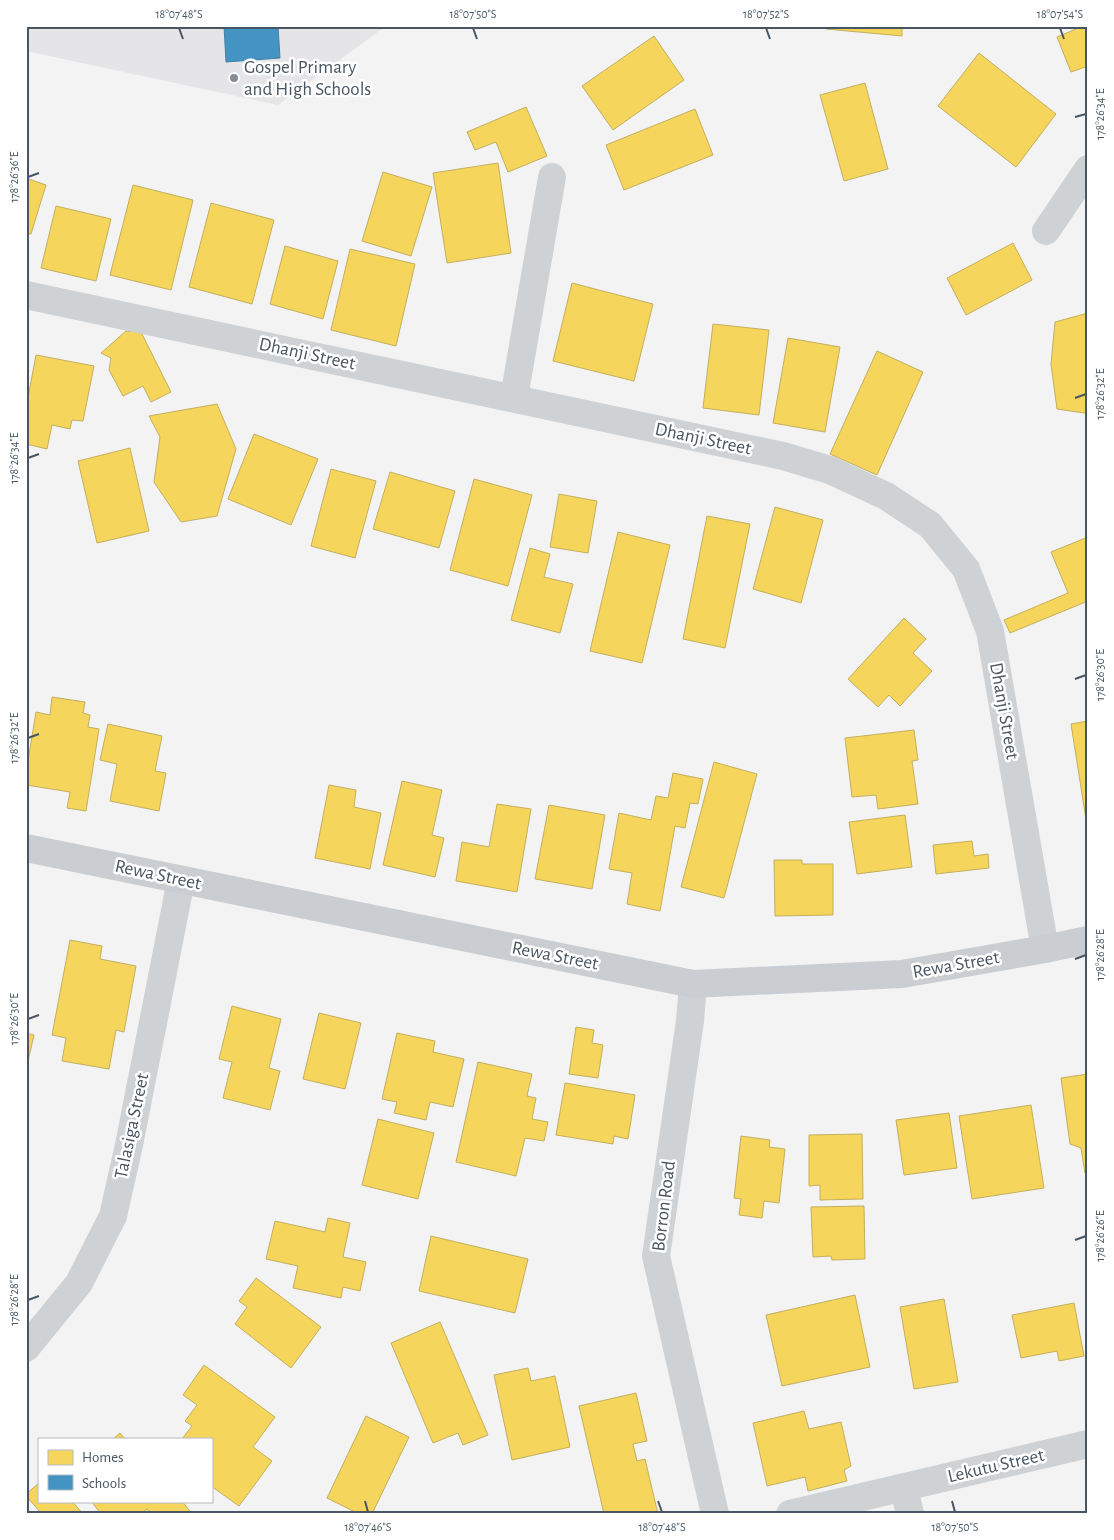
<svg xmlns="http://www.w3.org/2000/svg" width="1114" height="1540" viewBox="0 0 1114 1540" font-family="'Alegreya Sans',sans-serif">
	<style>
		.education { fill: #e5e4e6 }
		.homes { fill: #f6d55c; stroke: #c2af5e }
		.schools { fill: #4393c3; stroke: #4481a6 }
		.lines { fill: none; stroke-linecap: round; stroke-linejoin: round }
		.minor { stroke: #cfd2d4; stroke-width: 28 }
		.major { stroke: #caced2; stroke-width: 28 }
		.ticks { fill: none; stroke: #475662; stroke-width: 2 }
		.poi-dot { fill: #848d95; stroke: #fff; stroke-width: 2 }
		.labels { text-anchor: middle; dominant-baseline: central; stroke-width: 5; stroke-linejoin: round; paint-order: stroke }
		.poi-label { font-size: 19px; fill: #475662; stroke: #fff; text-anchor: start }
		.street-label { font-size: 19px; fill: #475662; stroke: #fff }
		.neatline { fill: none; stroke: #475662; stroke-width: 2 }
		.ticks-label { font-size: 12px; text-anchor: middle; fill: #475662 }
	</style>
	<rect width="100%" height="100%" fill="#f4f3f3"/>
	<!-- education -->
	<path class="education" d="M26,26H386L278,105L26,51Z"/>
	<!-- homes -->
	<g class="homes">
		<path d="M826,26H902V36L826,29Z"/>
		<path d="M1083,26H1088V66L1071,72L1057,37Z"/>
		<path d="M654,36L684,80L613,130L582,86Z"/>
		<path d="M979,53L1056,114L1016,167L938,106Z"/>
		<path d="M865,83L888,169L844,181L820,95Z"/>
		<path d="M526,107L547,156L508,172L496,142L475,150L467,132Z"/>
		<path d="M695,109L713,155L624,190L606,145Z"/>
		<path d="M498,163L511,253L447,263L433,173Z"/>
		<path d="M383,172L432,187L411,256L362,241Z"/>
		<path d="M26,178L46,185L31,234L26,233Z"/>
		<path d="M133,185L193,200L171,290L110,275Z"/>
		<path d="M211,203L274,220L252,304L189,287Z"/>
		<path d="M56,206L111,219L96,281L41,268Z"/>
		<path d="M1013,243L1032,280L966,315L947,278Z"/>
		<path d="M285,246L338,261L323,319L270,304Z"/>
		<path d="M350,249L415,264L396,346L331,330Z"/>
		<path d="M572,283L653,304L634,381L553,361Z"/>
		<path d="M1088,313V411L1084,413L1057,409L1051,364L1055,322Z"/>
		<path d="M713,324L769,330L759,415L703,408Z"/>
		<path d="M126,331L141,332L171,392L151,402L143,386L123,396L109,370L111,358L101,353Z"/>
		<path d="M788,338L840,347L825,432L773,423Z"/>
		<path d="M877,351L923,372L877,475L830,454Z"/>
		<path d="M36,355L94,366L83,421L72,420L70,429L52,425L47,449L26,444V408Z"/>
		<path d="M217,404L236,449L217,516L181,522L154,482L160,437L149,416Z"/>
		<path d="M254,434L318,459L291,525L228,499Z"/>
		<path d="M130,448L149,531L97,543L78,461Z"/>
		<path d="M331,469L376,481L355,558L311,546Z"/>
		<path d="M390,472L455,491L439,548L373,529Z"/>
		<path d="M474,479L532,495L508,586L450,570Z"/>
		<path d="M559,494L597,501L588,553L550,547Z"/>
		<path d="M775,507L823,520L801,603L753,589Z"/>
		<path d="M707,516L750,524L725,648L683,639Z"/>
		<path d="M618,532L670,545L642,663L590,651Z"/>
		<path d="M1088,537V601L1010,633L1004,620L1068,593L1051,552Z"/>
		<path d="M530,548L550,554L544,577L573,584L560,633L511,620Z"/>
		<path d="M904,618L926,639L913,653L932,671L900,706L889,695L878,707L848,679Z"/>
		<path d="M52,697L85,702L83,713L90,715L88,727L99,729L86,811L67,808L70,792L26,785V773L36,712L50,715Z"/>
		<path d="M1088,721V832L1071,724Z"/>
		<path d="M108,724L162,736L155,771L166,773L159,811L110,801L117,764L100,760Z"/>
		<path d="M914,730L918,760L912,761L918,804L878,809L876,795L852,797L845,738Z"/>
		<path d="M714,762L757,774L724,898L681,887Z"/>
		<path d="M673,773L703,779L698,804L690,803L685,828L675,826L660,911L627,904L632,873L609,869L619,813L651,820L656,796L668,798Z"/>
		<path d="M402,781L442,790L432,835L444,838L435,877L383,865Z"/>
		<path d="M329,785L356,790L354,807L381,813L370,869L315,858Z"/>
		<path d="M497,804L531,809L517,892L456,881L462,842L489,847Z"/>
		<path d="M549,805L605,815L592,889L535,879Z"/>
		<path d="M905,815L912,867L857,874L849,822Z"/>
		<path d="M972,841L974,856L988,854L989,868L936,874L933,845Z"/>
		<path d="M774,860H802V864H833V915L775,916Z"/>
		<path d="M70,940L102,946L100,959L136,966L124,1032L116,1030L109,1069L62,1061L66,1038L52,1035Z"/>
		<path d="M232,1006L281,1019L269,1068L280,1071L270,1110L223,1098L232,1062L219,1059Z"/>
		<path d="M319,1013L361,1023L345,1089L303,1079Z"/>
		<path d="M576,1027L594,1030L592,1043L603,1045L598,1078L569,1074Z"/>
		<path d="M26,1033L34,1035L26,1070Z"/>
		<path d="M397,1033L435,1041L433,1052L464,1059L453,1107L430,1102L426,1120L394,1113L397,1102L382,1099Z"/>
		<path d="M478,1062L532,1074L527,1096L536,1098L532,1119L548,1122L544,1141L525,1138L516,1176L456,1162Z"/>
		<path d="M1088,1074V1172L1085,1173L1081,1148L1070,1144L1061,1078Z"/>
		<path d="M565,1083L635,1095L628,1139L614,1136L613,1144L556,1135Z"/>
		<path d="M1031,1105L1044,1188L972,1199L959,1116Z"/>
		<path d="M949,1113L957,1168L904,1175L896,1120Z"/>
		<path d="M378,1119L434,1133L418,1199L362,1185Z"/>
		<path d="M862,1134L863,1199L820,1200V1185L809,1186V1135Z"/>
		<path d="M741,1136L770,1140L769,1147L785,1149L779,1203L764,1201L762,1218L739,1215L741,1199L734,1198Z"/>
		<path d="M864,1206L865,1259L832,1260L831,1256L813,1257L811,1207Z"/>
		<path d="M328,1218L350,1223L343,1257L366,1262L360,1291L343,1287L341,1298L293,1288L298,1266L266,1259L275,1221L325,1232Z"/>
		<path d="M431,1236L528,1259L515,1313L419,1291Z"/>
		<path d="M256,1278L321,1327L291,1368L235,1324L247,1307L239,1301Z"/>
		<path d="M855,1295L870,1367L782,1386L766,1315Z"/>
		<path d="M944,1299L958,1382L914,1389L900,1307Z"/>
		<path d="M1074,1303L1084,1356L1059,1361L1057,1351L1021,1358L1012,1315Z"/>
		<path d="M440,1322L488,1435L463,1445L458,1433L433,1443L391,1343Z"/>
		<path d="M204,1365L275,1417L253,1447L272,1461L239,1506L211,1486V1439H182L192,1426L185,1421L197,1405L183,1395Z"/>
		<path d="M528,1368L531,1381L555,1376L570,1447L512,1460L494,1375Z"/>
		<path d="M636,1393L647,1441L633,1444L637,1461L645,1459L658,1514H604L579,1406Z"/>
		<path d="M804,1411L809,1429L841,1422L851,1466L844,1470L847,1481L808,1491L805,1477L767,1486L753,1423Z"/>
		<path d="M366,1416L409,1437L372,1514H359L327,1498Z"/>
		<path d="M120,1433L125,1439H113Z"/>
		<path d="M39,1483V1501H72L83,1514H42L26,1496V1494Z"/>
		<path d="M91,1501H182L192,1514H151L147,1509L141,1514H101Z"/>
	</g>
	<!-- schools -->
	<path class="schools" d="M224,26H278L280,58L226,62Z"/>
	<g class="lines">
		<!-- minor -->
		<g class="minor">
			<path d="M1046,231L1088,169"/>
			<path d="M26,295L783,456L830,470L886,496L930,525L966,569L990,631L1045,949"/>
			<path d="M514,398L552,177"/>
			<path d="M693,984L690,1021L656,1256L715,1514"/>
			<path d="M26,1348L79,1283L113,1216L129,1145L181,880"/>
			<path d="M904,1488L910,1514"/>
			<path d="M790,1514L1088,1444"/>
		</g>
		<!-- major -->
		<path class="major" d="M26,848L693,984L902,974L1045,949L1088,940"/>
	</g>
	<!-- ticks -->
	<path class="ticks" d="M179,28L183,39M473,28L477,39M766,28L770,39M1060,28L1064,39M1075,117L1086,114M28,177L39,173M1075,398L1086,394M28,458L39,454M1075,679L1086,675M28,738L39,734M1075,959L1086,955M28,1019L39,1015M1075,1240L1086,1236M28,1300L39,1296M365,1501L368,1512M658,1501L662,1512M952,1501L955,1512"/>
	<!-- markers -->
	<circle class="poi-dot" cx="234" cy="78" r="5"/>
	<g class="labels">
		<!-- poi labels -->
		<g class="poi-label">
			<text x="244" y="67">Gospel Primary<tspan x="244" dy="22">and High Schools</tspan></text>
		</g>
		<!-- street labels -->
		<g class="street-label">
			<text transform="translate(307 354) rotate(12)">Dhanji Street</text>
			<text transform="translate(703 439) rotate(12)">Dhanji Street</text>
			<text transform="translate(1004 711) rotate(80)">Dhanji Street</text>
			<text transform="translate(158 875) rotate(12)">Rewa Street</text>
			<text transform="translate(555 956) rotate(11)">Rewa Street</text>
			<text transform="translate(956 965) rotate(-10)">Rewa Street</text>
			<text transform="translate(132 1126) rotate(-78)">Talasiga Street</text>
			<text transform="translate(664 1206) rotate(-83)">Borron Road</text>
			<text transform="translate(996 1466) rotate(-13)">Lekutu Street</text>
		</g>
	</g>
	<!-- border -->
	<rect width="1114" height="1540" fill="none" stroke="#ffffff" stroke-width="55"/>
	<!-- legend -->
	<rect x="38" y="1438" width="175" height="65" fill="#ffffff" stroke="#b5bbc0"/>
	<rect x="48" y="1450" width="25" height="15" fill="#f6d55c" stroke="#b5bbc0"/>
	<text x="82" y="1462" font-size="15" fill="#475662">Homes</text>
	<rect x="48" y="1475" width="25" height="15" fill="#4393c3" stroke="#b5bbc0"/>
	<text x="82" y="1488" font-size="15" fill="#475662">Schools</text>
	<rect x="28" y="28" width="1058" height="1484" class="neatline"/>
	<g class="ticks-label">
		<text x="179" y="18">18°07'48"S</text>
		<text x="473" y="18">18°07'50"S</text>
		<text x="766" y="18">18°07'52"S</text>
		<text x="1060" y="18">18°07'54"S</text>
		<text transform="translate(1100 114) rotate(-90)" y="4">178°26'34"E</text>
		<text transform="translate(14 177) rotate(-90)" y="4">178°26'36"E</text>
		<text transform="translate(1100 394) rotate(-90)" y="4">178°26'32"E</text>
		<text transform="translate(14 458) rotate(-90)" y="4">178°26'34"E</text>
		<text transform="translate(1100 675) rotate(-90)" y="4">178°26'30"E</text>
		<text transform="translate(14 738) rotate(-90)" y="4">178°26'32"E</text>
		<text transform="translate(1100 955) rotate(-90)" y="4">178°26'28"E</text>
		<text transform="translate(14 1019) rotate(-90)" y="4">178°26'30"E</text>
		<text transform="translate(1100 1236) rotate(-90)" y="4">178°26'26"E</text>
		<text transform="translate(14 1300) rotate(-90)" y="4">178°26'28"E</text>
		<text x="368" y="1531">18°07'46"S</text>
		<text x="662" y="1531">18°07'48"S</text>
		<text x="955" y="1531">18°07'50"S</text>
	</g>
</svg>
